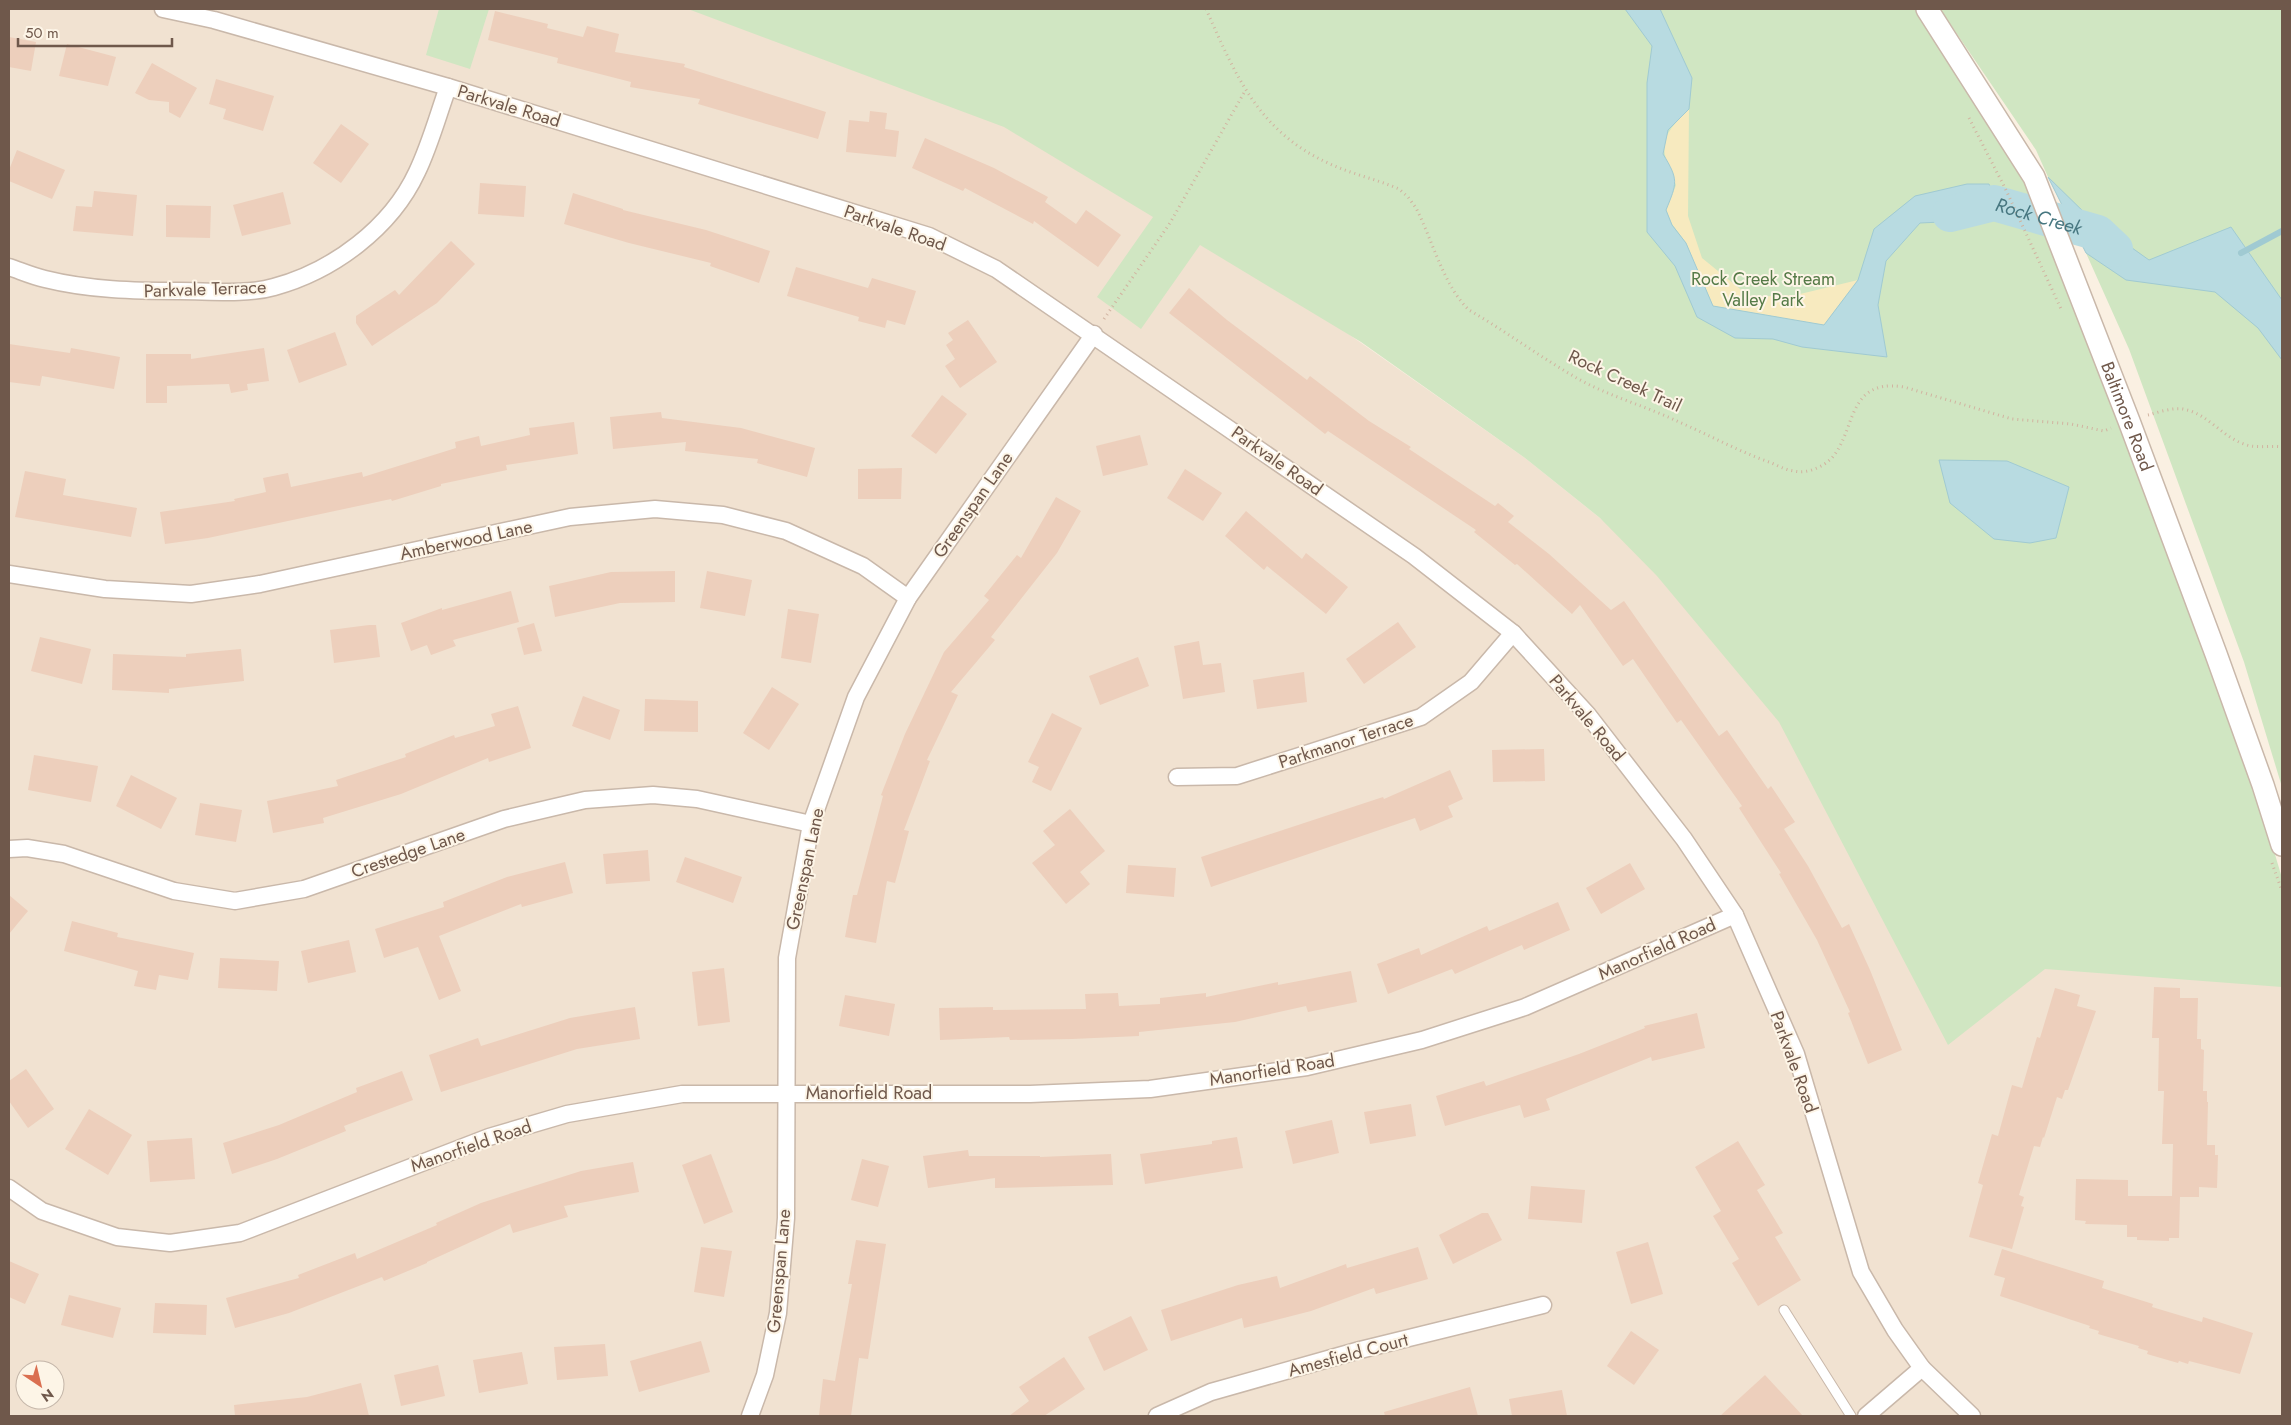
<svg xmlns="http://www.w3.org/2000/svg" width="2291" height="1425" viewBox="0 0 2291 1425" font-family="Jost,sans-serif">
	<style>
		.residential { fill: #f1e2d1; fill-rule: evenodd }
		.green { fill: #d0e6c2 }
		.sand { fill: #f7eabf }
		.water { fill: #b8dbe1; stroke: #a0cad2 }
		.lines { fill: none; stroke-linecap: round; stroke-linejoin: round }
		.stream { stroke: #a0cad2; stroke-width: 6 }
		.river { stroke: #b8dbe1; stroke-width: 36 }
		.building { fill: #edcfbc }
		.service-casing { stroke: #c9b8aa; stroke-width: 11 }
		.minor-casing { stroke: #c9b8aa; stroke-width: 19 }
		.tertiary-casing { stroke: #c9b8aa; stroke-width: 24 }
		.path { stroke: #d1b3a0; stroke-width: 3; stroke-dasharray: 1 4; stroke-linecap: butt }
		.service { stroke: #fff; stroke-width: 9 }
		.minor { stroke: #fff; stroke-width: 16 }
		.tertiary { stroke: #fff; stroke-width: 21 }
		.labels { text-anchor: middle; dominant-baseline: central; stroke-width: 4; stroke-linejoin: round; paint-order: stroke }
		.street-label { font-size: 18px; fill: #6f584b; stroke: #fdf5e7 }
		.park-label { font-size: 18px; fill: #557a47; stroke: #fdf5e7 }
		.water-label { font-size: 19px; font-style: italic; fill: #477780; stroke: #fdf5e7 }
	</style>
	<rect width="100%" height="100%" fill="#faf0e2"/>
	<!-- residential -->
	<path class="residential" d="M9,9H700L1025,107L1525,458L1781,663L2282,977V1416H9ZM25,1370H55V1400H25Z"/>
	<!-- green -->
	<g class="green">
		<path d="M439,9H489L470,69L426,55Z"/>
		<path d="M688,9H1919L2047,219L2235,720L2282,878V987L2045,969L1948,1045L1779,722L1657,576L1600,518L1525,458L1361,342L1200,245L1141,329L1097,297L1153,217L1004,127Z"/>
		<path d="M1940,9H2282V787L2244,662L2129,349L2086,253L2088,254L2062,191L2048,177L2036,150Z"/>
	</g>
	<!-- sand -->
	<path class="sand" d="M1689,109L1688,216L1702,258L1750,297L1796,295L1858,280L1824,325L1713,306L1686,243L1672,224L1666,210L1676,185C1659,145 1658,140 1689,109Z"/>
	<!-- water -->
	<g class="water">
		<path d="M1625,9H1660L1692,78L1689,109L1668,130L1663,154C1679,180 1677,183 1666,210L1672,225L1686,243L1713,306L1824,325L1858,280L1874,229L1915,196L1967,184H1989L2004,219L1920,223L1886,261L1878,305L1887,357L1802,347L1773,339L1735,338L1697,317L1675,266L1647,232V83L1652,46Z"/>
		<path d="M2048,177L2090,218L2149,260L2231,227L2282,300V360L2258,328L2215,292L2126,280L2086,253Z"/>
		<path d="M1939,460L2007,461L2069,487L2056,538L2030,543L1994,539L1950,503Z"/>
	</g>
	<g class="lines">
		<!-- stream -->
		<path class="stream" d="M2241,253L2282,231"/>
		<!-- river -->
		<path class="river" id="s1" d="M1950,214L1994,203L2098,233L2115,249"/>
	</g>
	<!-- building -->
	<g class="building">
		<path d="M495,11L548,24L547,28L583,37L587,26L619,34L615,52L685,64L684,67L826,112L818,139L698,104L700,99L630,87L631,82L557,63L558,58L488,40Z"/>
		<path d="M9,37L36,42L31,71L9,67Z"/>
		<path d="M67,44L116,57L108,86L59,76Z"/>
		<path d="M152,63L197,88L180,118L169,112V102L149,100L135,93Z"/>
		<path d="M216,79L274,96L263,131L223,119L226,109L209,104Z"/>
		<path d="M870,111L887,113L885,129L899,131L896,157L846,152L849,120L869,122Z"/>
		<path d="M341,124L369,144L341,183L313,163Z"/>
		<path d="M925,138L994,168L1048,197L1045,202L1076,224L1086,210L1121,235L1098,267L1034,221L1033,224L965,188L963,191L912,168Z"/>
		<path d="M17,150L65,170L52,199L9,181V170Z"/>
		<path d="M480,183L526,186L524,217L478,214Z"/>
		<path d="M94,191L137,195L133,236L73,231L76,206L92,207Z"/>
		<path d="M283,192L291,224L242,236L233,205Z"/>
		<path d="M573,193L623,209V210L706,230L770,251L759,283L710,266L711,263L629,243L564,224Z"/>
		<path d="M166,205L211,206L210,238L166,237Z"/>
		<path d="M451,241L475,264L437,303L372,346L356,323V316L395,290L399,295Z"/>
		<path d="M796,267L868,288L872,278L916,291L905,325L887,320L885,328L858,321L859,317L787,296Z"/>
		<path d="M1189,288L1227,320L1307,380L1310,376L1369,421L1411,447L1409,449L1495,506L1498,503L1514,516L1508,522L1549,554L1611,610L1624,601L1719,736L1727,730L1768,789L1771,786L1795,822L1784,829L1808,866L1842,928L1849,924L1870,970L1902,1050L1868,1064L1848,1013L1850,1012L1817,940L1779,874L1781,873L1739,808L1742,806L1681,720L1677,723L1633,659L1623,666L1580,605L1572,614L1517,564L1515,565L1474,532L1476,530L1328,431L1325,434L1169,313Z"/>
		<path d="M968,320L997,362L960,388L945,366L955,359L946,345L953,340L948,333Z"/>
		<path d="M335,332L347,365L299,383L287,350Z"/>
		<path d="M9,344L70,353L71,348L120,357L114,389L42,376L40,386L9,382Z"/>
		<path d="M264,348L269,381L247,384L248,390L231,393L229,384L167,386V403H146V354H191V359Z"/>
		<path d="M942,395L967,414L936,454L911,436Z"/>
		<path d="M661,412L662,418L741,428L815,448L807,477L757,463L758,459L685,451L686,442L613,449L610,417Z"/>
		<path d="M574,422L578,454L506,465L507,470L441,484V486L392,501L391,499L208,538L165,544L160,512L235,501L234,499L266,492L263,478L288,473L291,487L362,472L363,477L456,448L455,442L479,436L481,446L530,435L529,428Z"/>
		<path d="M1140,435L1148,465L1103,476L1096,446Z"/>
		<path d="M902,468L901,499H858V469Z"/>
		<path d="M1185,469L1222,493L1203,521L1167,498Z"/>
		<path d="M25,471L66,479L63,495L137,508L131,537L15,517Z"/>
		<path d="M1056,497L1081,511L1057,553L991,637L995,640L951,692L958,695L927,760L930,761L904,830L909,831L895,883L887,881L876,943L845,937L853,895H857L883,796L881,795L905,734L944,652L989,600L984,596L1017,555L1021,558Z"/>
		<path d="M1246,511L1302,559L1306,553L1348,587L1326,614L1267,566L1264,570L1225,536Z"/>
		<path d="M675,571V602L620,603L555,617L549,586L611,572Z"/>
		<path d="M707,571L752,580L745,616L700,608Z"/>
		<path d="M511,591L519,622L453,640L456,646L431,655L427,645L411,651L401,623L442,608V610Z"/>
		<path d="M788,609L819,614L811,663L781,658Z"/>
		<path d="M1398,622L1416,647L1364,684L1346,659Z"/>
		<path d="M534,623L542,651L524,655L517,628Z"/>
		<path d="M369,625H376L380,657L334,663L330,630Z"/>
		<path d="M40,637L91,649L82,684L31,671Z"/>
		<path d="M1199,641L1203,665L1221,663L1225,692L1183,699L1174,646Z"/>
		<path d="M241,649L244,681L169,689V693L112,690L113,654L186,657V654Z"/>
		<path d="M1138,657L1149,686L1100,705L1089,676Z"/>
		<path d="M1304,672L1307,702L1257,709L1253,680Z"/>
		<path d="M772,687L799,704L769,750L743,733Z"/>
		<path d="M583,696L620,710L610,740L572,726Z"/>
		<path d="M645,699L698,701V732L644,731Z"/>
		<path d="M518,706L531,748L489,762L488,758L401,794L323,818L324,823L273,833L267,801L338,786L336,780L406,757L405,754L454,735L455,738L495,726L491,714Z"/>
		<path d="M1052,713L1082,728L1051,791L1032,782L1039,767L1028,762Z"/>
		<path d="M1544,749L1545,781L1493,782L1492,750Z"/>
		<path d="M34,755L98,766L91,802L28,790Z"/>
		<path d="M1450,770L1463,799L1448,806L1453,817L1420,831L1415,818L1211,887L1201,857L1383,797L1384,799Z"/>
		<path d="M131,775L177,798L161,829L116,806Z"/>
		<path d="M200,803L242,810L236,842L195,835Z"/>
		<path d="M1070,809L1105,851L1080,872L1090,884L1066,904L1032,863L1055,845L1043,831Z"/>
		<path d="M648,850L650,881L606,884L603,854Z"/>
		<path d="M685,857L742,877L733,903L676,882Z"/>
		<path d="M565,862L573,893L522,907L521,904L439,936L461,991L439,1000L418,947L384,958L375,929L444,907L443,902L507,877Z"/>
		<path d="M1630,863L1645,889L1601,914L1586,888Z"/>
		<path d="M1128,865L1176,868L1174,897L1126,893Z"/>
		<path d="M9,895L28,911L9,934Z"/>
		<path d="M1558,902L1570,930L1524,950L1522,945L1455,974L1452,969L1388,994L1377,964L1419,948L1421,955L1487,926L1489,931Z"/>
		<path d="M72,921L118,933L117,937L194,953L188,980L159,975L156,990L134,986L138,971L64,951Z"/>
		<path d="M349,940L356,972L308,983L301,951Z"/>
		<path d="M220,958L279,961L277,991L218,988Z"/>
		<path d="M724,968L730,1022L698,1026L692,972Z"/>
		<path d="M1351,971L1357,1002L1308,1012L1306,1006L1235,1022L1139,1032V1036L1072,1039L1010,1040L1009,1037L940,1040L939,1008L993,1007V1010L1086,1009L1085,994L1118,993L1119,1006L1160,1004V998L1206,993V997L1278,982V985Z"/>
		<path d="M2154,987L2180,988V998H2198L2197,1039H2201V1049L2204,1050L2203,1091H2207V1102H2208L2207,1145H2215V1155H2218L2217,1188L2199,1187V1197H2180L2179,1238H2169V1241L2137,1240V1237H2127V1225L2085,1224L2086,1221L2075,1220L2076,1179L2128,1180V1196H2172L2173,1144H2162L2164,1091H2158L2159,1038H2152Z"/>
		<path d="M2055,988L2080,995L2077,1006L2096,1011L2068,1090H2065L2062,1099L2057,1097L2044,1138L2043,1137L2040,1147L2034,1146L2019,1195L2024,1197L2021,1206L2024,1207L2012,1249L1969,1237L1983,1185L1978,1183L1992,1134L1998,1136L2012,1085L2022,1088L2037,1037L2040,1038Z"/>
		<path d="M845,995L895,1004L889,1036L839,1026Z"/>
		<path d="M635,1007L640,1039L577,1049L441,1092L429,1055L478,1038L481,1046L570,1018Z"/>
		<path d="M1697,1013L1705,1048L1652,1061L1651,1057L1546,1099L1550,1110L1524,1118L1520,1105L1445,1126L1436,1096L1484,1081L1486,1086L1579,1054L1645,1028L1644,1026Z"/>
		<path d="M26,1069L54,1109L28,1128L9,1101V1081Z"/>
		<path d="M402,1071L413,1100L344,1126L346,1131L277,1159L232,1174L223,1143L279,1125L357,1092L356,1088Z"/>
		<path d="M1411,1104L1416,1136L1370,1144L1364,1112Z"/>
		<path d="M89,1109L132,1135L108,1175L65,1149Z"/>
		<path d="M1332,1120L1339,1153L1293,1164L1285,1131Z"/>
		<path d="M1237,1137L1243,1168L1145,1184L1140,1154L1212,1144V1141Z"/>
		<path d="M192,1138L195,1179L150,1182L147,1141Z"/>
		<path d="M1738,1141L1765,1185L1757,1190L1783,1233L1775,1237L1801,1280L1758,1306L1732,1263L1739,1259L1713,1216L1721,1211L1695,1167Z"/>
		<path d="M968,1150L969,1156H1040V1157L1111,1154L1113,1185L995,1188V1178L928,1188L923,1156Z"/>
		<path d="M711,1154L733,1212L704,1224L682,1165Z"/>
		<path d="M862,1159L889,1166L878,1207L851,1200Z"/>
		<path d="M633,1162L639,1192L564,1206L568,1217L513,1233L510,1224L427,1262V1263L384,1281L382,1277L289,1313L235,1328L226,1298L299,1278L298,1275L355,1253L357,1259L437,1225L436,1223L481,1203L581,1171Z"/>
		<path d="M1531,1186L1585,1190L1582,1223L1528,1219Z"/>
		<path d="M1482,1213H1488L1502,1240L1453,1264L1439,1235Z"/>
		<path d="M856,1240L886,1244L868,1359L859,1358L851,1416H819L823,1379L835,1381L852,1284H848Z"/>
		<path d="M1648,1242L1663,1294L1631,1304L1616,1252Z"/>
		<path d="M701,1247L732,1251L724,1297L694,1292Z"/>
		<path d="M1418,1247L1428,1279L1376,1294L1374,1288L1311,1311L1244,1328L1242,1318L1171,1341L1161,1310L1238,1285L1277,1276L1280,1288L1346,1264L1347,1268Z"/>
		<path d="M2002,1249L2104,1281L2102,1288L2153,1304L2152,1307L2202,1322L2203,1317L2253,1333L2240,1374L2189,1361L2188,1364L2179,1361L2178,1363L2147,1354L2148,1351L2138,1348L2139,1346L2098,1334L2099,1331L2089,1328L2090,1326L2000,1296L2005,1278L1994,1275Z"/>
		<path d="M9,1261L39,1274L25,1304L9,1297Z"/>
		<path d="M69,1295L121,1308L113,1338L61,1325Z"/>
		<path d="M155,1303L207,1305L206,1335L153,1333Z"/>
		<path d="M1131,1316L1148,1350L1104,1371L1088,1337Z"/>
		<path d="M1631,1331L1659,1350L1634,1385L1607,1366Z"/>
		<path d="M701,1341L710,1372L639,1392L630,1361Z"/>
		<path d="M605,1344L608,1376L557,1380L554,1347Z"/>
		<path d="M522,1352L528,1384L479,1393L473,1360Z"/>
		<path d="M1064,1357L1085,1389L1044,1416H1009L1029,1401L1019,1387Z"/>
		<path d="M438,1365L445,1396L401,1406L394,1375Z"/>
		<path d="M1765,1375L1803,1416H1720Z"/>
		<path d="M361,1383L369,1416H235L234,1405L307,1397Z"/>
		<path d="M1470,1387L1478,1416H1385L1384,1412Z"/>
		<path d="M1562,1390L1567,1416H1512L1509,1399Z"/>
	</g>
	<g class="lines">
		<defs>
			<path id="service" d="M1784,1310L1851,1416"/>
			<g id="minor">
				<path d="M163,9L214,20L448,87L929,236L996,269L1414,556L1513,633L1588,715L1684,839L1735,915L1796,1054L1861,1272L1895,1330L1922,1368L1972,1416"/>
				<path d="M9,267C21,271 32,276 45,279C89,290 135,291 180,291C209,291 246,295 274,287C333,271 391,228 417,172C430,145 438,115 448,87"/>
				<path d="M9,574L105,589L191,594L260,584L570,517L655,509L723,515L786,531L863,566L908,598"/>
				<path d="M1177,777L1237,776L1421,717L1471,682L1513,633"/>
				<path d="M9,849L27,848L64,854L174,891L235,901L304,889L504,819L585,800L653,795L697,799L811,824"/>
				<path d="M9,1188L42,1211L117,1237L170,1243L240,1233L489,1137L567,1114L682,1094H1030L1150,1089L1307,1067L1422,1040L1525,1007L1735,915"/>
				<path d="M750,1416L765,1375L778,1313L786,1218L787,958L811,824L856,697L908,598L1094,334"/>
				<path d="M1157,1416L1211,1392L1360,1350L1543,1305"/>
				<path d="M1866,1416L1922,1368"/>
			</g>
			<g id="tertiary">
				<path id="s2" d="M1927,9L2034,177L2129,421L2216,654L2263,785L2282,845"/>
			</g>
		</defs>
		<!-- service casing -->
		<use href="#service" class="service-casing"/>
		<!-- minor casing -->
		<use href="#minor" class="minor-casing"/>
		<!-- tertiary casing -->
		<use href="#tertiary" class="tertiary-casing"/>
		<!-- path -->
		<g class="path">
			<path d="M1206,9C1235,74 1258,131 1328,163C1351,174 1376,179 1399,189L1408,197L1416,208C1433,241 1443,285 1469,310C1505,331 1539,356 1575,377C1605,395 1646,406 1679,422C1709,435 1738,451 1769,462C1777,465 1785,470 1794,471C1802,473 1811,471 1819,467C1860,449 1838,376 1904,387L2012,419L2071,424L2104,431L2111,428"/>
			<path d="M1969,118L2005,188L2062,311"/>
			<path d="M1104,319L1170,223L1245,91"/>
			<path d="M2148,415C2160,412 2175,406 2187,410C2208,415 2223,437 2244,444C2256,449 2269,445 2282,447"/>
			<path d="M2272,863L2282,891"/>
		</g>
		<!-- service -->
		<use href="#service" class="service"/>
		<!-- minor -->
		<use href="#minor" class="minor"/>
		<!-- tertiary -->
		<use href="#tertiary" class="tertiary"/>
	</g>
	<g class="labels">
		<!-- street labels -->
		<g class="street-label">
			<text transform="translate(509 106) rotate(17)">Parkvale Road</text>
			<text transform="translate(895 228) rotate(19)">Parkvale Road</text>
			<text transform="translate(205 289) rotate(-2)">Parkvale Terrace</text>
			<text transform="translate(1625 381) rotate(25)">Rock Creek Trail</text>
			<text stroke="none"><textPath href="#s2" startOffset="456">Baltimore Road</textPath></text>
			<text transform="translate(1277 461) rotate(35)">Parkvale Road</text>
			<text transform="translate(973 505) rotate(-55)">Greenspan Lane</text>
			<text transform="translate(466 540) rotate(-12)">Amberwood Lane</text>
			<text transform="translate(1587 718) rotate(50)">Parkvale Road</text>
			<text transform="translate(1346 741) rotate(-18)">Parkmanor Terrace</text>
			<text transform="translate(408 853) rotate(-19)">Crestedge Lane</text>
			<text transform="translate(805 869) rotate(-78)">Greenspan Lane</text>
			<text transform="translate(1657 949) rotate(-24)">Manorfield Road</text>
			<text transform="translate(1794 1062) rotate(70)">Parkvale Road</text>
			<text transform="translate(1272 1070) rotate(-9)">Manorfield Road</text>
			<text x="869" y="1093">Manorfield Road</text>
			<text transform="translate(471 1146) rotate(-19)">Manorfield Road</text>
			<text transform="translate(779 1271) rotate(-85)">Greenspan Lane</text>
			<text transform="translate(1348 1355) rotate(-15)">Amesfield Court</text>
		</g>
		<!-- park labels -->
		<g class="park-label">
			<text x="1763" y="279">Rock Creek Stream<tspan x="1763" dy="21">Valley Park</tspan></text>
		</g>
		<!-- water labels -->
		<g class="water-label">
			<text stroke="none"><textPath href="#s1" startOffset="92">Rock Creek</textPath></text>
		</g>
	</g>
	<!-- border -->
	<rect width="2291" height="1425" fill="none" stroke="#6f584b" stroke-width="20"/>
	<!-- north arrow -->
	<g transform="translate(40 1385) rotate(145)"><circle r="24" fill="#fdf5e7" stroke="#c4b6a9"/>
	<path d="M0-4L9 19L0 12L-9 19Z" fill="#da6f50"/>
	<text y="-8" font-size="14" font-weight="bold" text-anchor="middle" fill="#6f584b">N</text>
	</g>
	<!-- scale -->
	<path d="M18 38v8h154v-8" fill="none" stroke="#6f584b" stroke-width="2.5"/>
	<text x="25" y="38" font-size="15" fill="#6f584b" stroke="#fdf5e7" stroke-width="4" paint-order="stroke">50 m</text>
</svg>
